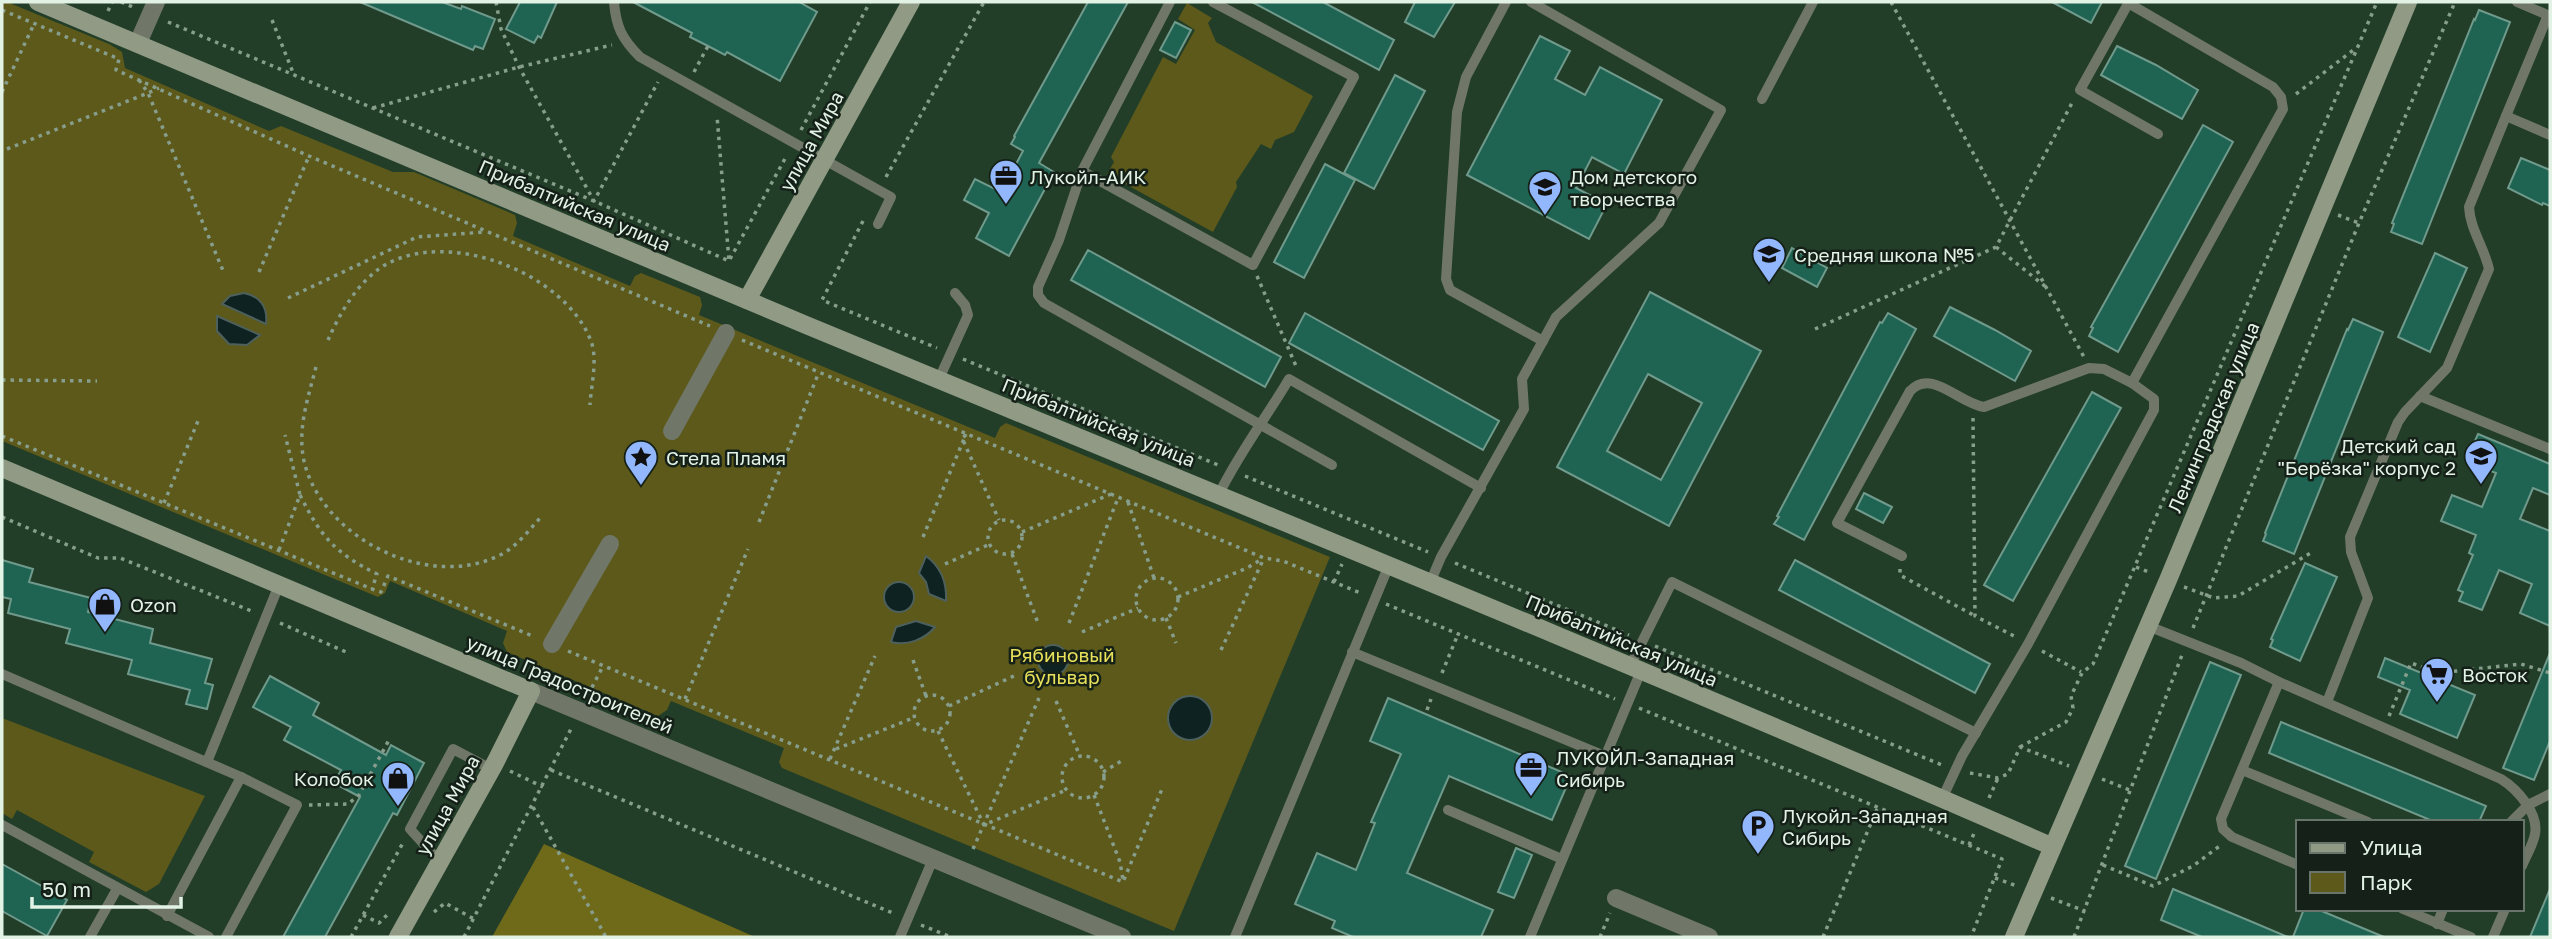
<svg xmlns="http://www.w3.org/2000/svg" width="2552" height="939" viewBox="0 0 2552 939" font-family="'Golos Text',sans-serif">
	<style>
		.green { fill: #5c591a }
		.forest { fill: #6f6a19 }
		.water { fill: #0f2222; stroke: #4e605c; stroke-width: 2 }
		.building { fill: #1f6452; stroke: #709a8c; stroke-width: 2; fill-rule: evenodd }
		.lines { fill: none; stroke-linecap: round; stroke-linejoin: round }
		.path { stroke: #889e8d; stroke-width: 3.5; stroke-dasharray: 3.5 5; stroke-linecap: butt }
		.lane { stroke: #707769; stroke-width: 10 }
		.street { stroke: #707769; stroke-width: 18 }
		.secondary { stroke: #909a84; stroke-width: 18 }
		.labels { text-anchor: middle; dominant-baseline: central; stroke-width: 5; stroke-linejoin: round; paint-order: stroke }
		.street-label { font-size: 19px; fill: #e2f2e5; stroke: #152118 }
		.poi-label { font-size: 19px; fill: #e2f2e5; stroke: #152118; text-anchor: start }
		.park-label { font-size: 19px; fill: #e8e05a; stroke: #152118 }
	</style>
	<rect width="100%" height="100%" fill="#223e29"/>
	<!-- green -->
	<g class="green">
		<path d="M2,2H7L109,44L122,52L125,68L269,131L281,126L393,172H414L515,215L517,223L513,236L630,286L635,276L641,273L700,297L702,305L699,315L995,438L1000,427L1006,423L1330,557L1174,931L782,768L779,762L784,748L671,701L667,710L658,716L507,652L503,643L507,631L390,581L385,593L378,597L2,441Z"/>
		<path d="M1187,3L1212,18L1208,23L1216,42L1313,96L1294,132L1275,140L1271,149L1261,144L1236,182L1237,187L1213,232L1107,174L1114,162L1111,157L1163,57L1176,64L1195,30L1178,19Z"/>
		<path d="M2,718L205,796L159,884L146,892L89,862L94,852L17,810L12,819L2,813Z"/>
	</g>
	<!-- forest -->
	<path class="forest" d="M544,844L755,937H492Z"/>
	<!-- water -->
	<g class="water">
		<path d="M244,293C260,296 268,307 266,324L222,304L230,296Z"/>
		<path d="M217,316L260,335L247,345L229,344L217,331Z"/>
		<path d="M926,556C941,567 947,583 946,601L929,594L926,582L919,573Z"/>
		<circle cx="899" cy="597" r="15"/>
		<path d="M916,621L935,627C924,640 907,646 891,642L896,627Z"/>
		<circle cx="1053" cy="660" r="15"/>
		<circle cx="1190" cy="718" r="22"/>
	</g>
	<!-- building -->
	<g class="building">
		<path d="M360,2H442L461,9L462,6L495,19L483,49L475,46L473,50Z"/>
		<path d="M520,2H557L541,38L538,36L534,43L506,29Z"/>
		<path d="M633,2H799L817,12L780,81L727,52L725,55L708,46L690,37L692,33Z"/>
		<path d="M1088,2H1128L1039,163L1054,172L1009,256L976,238L989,213L964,200L975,179L1001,192L1023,151L1011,144L1015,137L1014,136Z"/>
		<path d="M1252,2H1323L1394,40L1379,70Z"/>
		<path d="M1415,2H1455L1434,37L1405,22Z"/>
		<path d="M2052,2H2102L2091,23Z"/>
		<path d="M2479,10L2510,22L2422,244L2391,232L2394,224L2392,223L2474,19L2475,20Z"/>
		<path d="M1175,22L1191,30L1176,58L1160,50Z"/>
		<path d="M1540,36L1570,51L1555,79L1585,95L1600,67L1662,100L1624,174L1592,157L1576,188L1607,204L1589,239L1467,175Z"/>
		<path d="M2117,46L2156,65L2198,90L2182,119L2101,75Z"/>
		<path d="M1395,75L1425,91L1374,189L1344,173Z"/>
		<path d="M2203,125L2233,142L2118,352L2089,336L2093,328L2091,327Z"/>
		<path d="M2521,158L2550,170V206L2543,203L2542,205L2508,188Z"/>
		<path d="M1325,164L1355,180L1304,278L1274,262Z"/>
		<path d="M1792,248L1827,268L1817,287L1782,268Z"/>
		<path d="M1088,250L1281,357L1265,387L1071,280Z"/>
		<path d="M2435,253L2467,268L2430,352L2398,337Z"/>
		<path d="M1650,292L1761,351L1669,526L1557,467ZM1648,374L1702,403L1661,480L1607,451Z"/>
		<path d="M1950,307L1995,330L2031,351L2015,381L1934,336Z"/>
		<path d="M1305,313L1499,421L1483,450L1289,343Z"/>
		<path d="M1888,313L1916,329L1804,540L1774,524L1779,517L1777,516L1880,322L1882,323Z"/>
		<path d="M2353,319L2383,332L2294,554L2263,541L2266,534L2265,533L2347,329L2348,330Z"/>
		<path d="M2092,392L2121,408L2013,601L1984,585Z"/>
		<path d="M2478,434L2550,464V495L2533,488L2520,519L2550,531V626L2520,613L2532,584L2499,570L2482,610L2459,601L2463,592L2458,590L2473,555L2469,553L2476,535L2441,521L2452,495L2482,507L2496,473L2466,461Z"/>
		<path d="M1864,493L1892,507L1883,523L1856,509Z"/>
		<path d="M2,560L33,569L29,582L91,598L88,612L153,629L150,643L212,659L205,683L213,685L207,709L186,704L190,690L128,674L132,660L66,643L70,629L8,613L11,599L2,597Z"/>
		<path d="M1795,560L1990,664L1975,693L1779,590Z"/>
		<path d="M2305,563L2337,577L2300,661L2270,647L2273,640L2271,639Z"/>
		<path d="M2550,653V741L2534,780L2503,768Z"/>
		<path d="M2385,658L2475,695L2457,738L2400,714L2410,690L2378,677Z"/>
		<path d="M2210,662L2241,675L2156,879L2125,866Z"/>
		<path d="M270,676L319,703L313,715L386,755L391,745L424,763L397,815L393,813L325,937H283L360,797L334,783L341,770L284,740L291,727L253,707Z"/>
		<path d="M1388,698L1571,776L1552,820L1449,776L1407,873L1493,910L1481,937H1353L1332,928L1335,921L1295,904L1317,853L1356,870L1375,823L1371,822L1401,754L1370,741Z"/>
		<path d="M2281,722L2486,806L2479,822H2435L2269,753Z"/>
		<path d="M1516,848L1532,855L1514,898L1498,892Z"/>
		<path d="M2,864L67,900L47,936L2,911Z"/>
		<path d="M2173,889L2250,921L2288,937H2202L2161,920Z"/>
		<path d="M2550,889V937H2530Z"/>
		<path d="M2304,909H2317L2384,937H2293Z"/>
	</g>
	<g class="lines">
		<!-- path -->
		<g class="path">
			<path d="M121,2L135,8"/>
			<path d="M496,2L501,29L519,67L594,201L658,82"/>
			<path d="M1891,2L2084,357"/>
			<path d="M2,10L119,59L116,70L309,156L710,326"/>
			<path d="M108,11L112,2"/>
			<path d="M272,20L294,75"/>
			<path d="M168,22L594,201L729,261L717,116"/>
			<path d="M694,72L708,46"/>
			<path d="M139,80L148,93L159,88"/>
			<path d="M2,92L34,24"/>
			<path d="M2296,94L2356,48"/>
			<path d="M373,108L519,67L612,45"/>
			<path d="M801,130L870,2"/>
			<path d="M7,149L148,93L224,273"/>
			<path d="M886,177L984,2"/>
			<path d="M2338,215L2359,223"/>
			<path d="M863,221L822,300L937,348"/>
			<path d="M1996,247L2046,287"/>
			<path d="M730,259L787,155"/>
			<path d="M259,272L309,156"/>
			<path d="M1257,276L1296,366"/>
			<path d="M288,298L417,237L485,232"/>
			<path d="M1815,329L1996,247L2072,103"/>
			<path d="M328,340C340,313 358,281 385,265C449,228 565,273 591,341C598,360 591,385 590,405"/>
			<path d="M742,340L1264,558L1283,561L1363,594"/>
			<path d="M963,359L1218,465"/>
			<path d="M316,367C308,398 297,429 304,461C322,538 427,590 498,556C516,548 528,531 541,517"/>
			<path d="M2,380L97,381"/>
			<path d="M1973,418L1975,616L2016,637"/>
			<path d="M966,435L962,438L999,520"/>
			<path d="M2,436L372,589L381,592L388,576L535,637"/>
			<path d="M1245,476L1428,552"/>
			<path d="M300,495C321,537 335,553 377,574L372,589"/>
			<path d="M1128,502L1154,578"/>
			<path d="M164,503L198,421"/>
			<path d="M2,517L98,558H120L254,612"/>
			<circle cx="1005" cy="537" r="17"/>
			<path d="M759,522L819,372"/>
			<path d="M1022,532L1111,494"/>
			<path d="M923,537L966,434"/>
			<path d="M279,550L300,495L285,435"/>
			<path d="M1012,554L1038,623"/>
			<path d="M1455,563L1629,635"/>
			<path d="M945,564L990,544"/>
			<path d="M2136,567L2151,573"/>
			<path d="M1900,569V575L1975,616"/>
			<circle cx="1157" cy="599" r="21"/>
			<path d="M1334,582L1342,564"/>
			<path d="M2184,587L2214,598L2238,596L2314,551"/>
			<path d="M1178,597L1247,568L1262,559"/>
			<path d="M1386,604L1615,699"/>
			<path d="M1166,618L1176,643"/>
			<path d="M280,623L346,652"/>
			<path d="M1069,623L1118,498"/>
			<path d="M2193,628L2359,223L2455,2"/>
			<path d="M1082,632L1138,608"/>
			<path d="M1655,646L1942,765"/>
			<path d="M1221,650L1264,558"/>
			<path d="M568,651L1123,882L1162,789"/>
			<path d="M2042,651L2081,672"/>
			<path d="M913,660L926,696"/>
			<path d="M1442,673L1458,634"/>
			<circle cx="932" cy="713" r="18"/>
			<path d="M588,695L603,666"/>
			<path d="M685,699L748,549"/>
			<path d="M1056,701L1080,756"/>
			<path d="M949,706L1016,675"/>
			<path d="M1639,708L2002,859L1971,937"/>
			<path d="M1427,710L1431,699"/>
			<path d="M2389,716L2411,663L2438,673L2521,664L2550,673"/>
			<path d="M938,731L984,825L1066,790"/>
			<path d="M2020,747L2066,722L2073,708L2071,696L2082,673L2093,664L2377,2"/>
			<path d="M836,749L913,718"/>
			<circle cx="1083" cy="777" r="21"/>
			<path d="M830,759L875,656"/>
			<path d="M551,770L895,914"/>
			<path d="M510,771L543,787"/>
			<path d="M1103,772L1123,760"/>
			<path d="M1970,773L1998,778L2008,774L2020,747L2069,766"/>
			<path d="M2102,779L2132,791"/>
			<path d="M1094,795L1120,862L1123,880"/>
			<path d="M1989,798L1998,778"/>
			<path d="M309,805L348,804L359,795L389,740"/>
			<path d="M533,807L606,937"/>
			<path d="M1969,845L1975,831"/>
			<path d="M973,849L1039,698"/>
			<path d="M2103,865L2153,886L2193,866L2221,845"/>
			<path d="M1995,878L2017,886"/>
			<path d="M2051,898L2085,911"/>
			<path d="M434,912L445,903L474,919"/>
			<path d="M363,915L379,923L389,913"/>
			<path d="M921,925L951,937"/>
			<path d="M351,937L404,841"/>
			<path d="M464,937L572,727"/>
			<path d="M1600,937L1610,913"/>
			<path d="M1823,937L1877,809"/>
			<path d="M2074,937L2182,655"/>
		</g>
		<!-- lane -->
		<g class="lane">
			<path d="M614,2C616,27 622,39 640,57L891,197L878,224"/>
			<path d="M1170,2L1082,171L1253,265L1354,77L1213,2"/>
			<path d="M1506,2L1466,77L1457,112L1446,279L1450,290L1543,341"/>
			<path d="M2129,2L2080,90L2158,134"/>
			<path d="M2517,2L2550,16"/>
			<path d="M2548,15L2506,116L2550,135"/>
			<path d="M1762,99L1813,2"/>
			<path d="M1082,171L1059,240L1038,287V295L1044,303L1332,465"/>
			<path d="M939,379L968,315L965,305L955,293"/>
			<path d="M2420,396L2550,449"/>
			<path d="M1219,494C1239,453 1266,418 1289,379L1481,488"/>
			<path d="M1902,556L1837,523L1910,391C1932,368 1958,403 1984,407L2089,368L2104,369L2132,383"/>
			<path d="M1430,583L1441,557L1524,409L1522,379L1556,317L1659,223L1721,110L1531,2"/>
			<path d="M2148,626L2241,663L2279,682L2501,779C2517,789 2539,813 2535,834C2533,845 2526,856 2522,866"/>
			<path d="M1352,652L1605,756"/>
			<path d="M1630,666L1672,582L1976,733"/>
			<path d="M2,674L241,777L297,805L226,937"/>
			<path d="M2279,682L2221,819L2223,829L2232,837L2298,865"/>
			<path d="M2327,702L2368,598L2351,552L2350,537L2398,422L2405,412L2447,368L2489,269C2484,247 2470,229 2469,207L2506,116"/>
			<path d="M207,762L279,585"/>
			<path d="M2242,770L2368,822"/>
			<path d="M1942,799L1962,756L2028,644L2154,410V399L2132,383L2283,109L2281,97L2273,87L2128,3"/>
			<path d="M1448,810L1562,859"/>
			<path d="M2511,822L2528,805L2550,794"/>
			<path d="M2,825L209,937"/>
			<path d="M440,862L410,829L453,749L491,769"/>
			<path d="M2403,909L2471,937"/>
			<path d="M167,916L241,777"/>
			<path d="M2437,924L2443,909"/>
			<path d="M90,937L117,889"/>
			<path d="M900,937L933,859"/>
			<path d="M1235,937L1389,565"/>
			<path d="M1530,937L1641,671"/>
			<path d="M2493,937L2505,909"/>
		</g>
		<!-- street -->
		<g class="street">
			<path d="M138,43L156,2"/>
			<path d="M672,431L726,333"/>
			<path d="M552,644L610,544"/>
			<path d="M531,691L1122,937"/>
			<path d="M1616,898L1709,937"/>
		</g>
		<!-- secondary -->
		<g class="secondary">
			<path d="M38,2C294,108 550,219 806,325C1222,497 1639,666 2051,846"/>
			<path d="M747,300L911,2"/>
			<path d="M2,468L531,691L495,763L398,937"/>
			<path d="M2014,937L2168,580L2408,2"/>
		</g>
	</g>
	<!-- icons -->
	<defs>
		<symbol id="office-pin" viewBox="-11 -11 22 30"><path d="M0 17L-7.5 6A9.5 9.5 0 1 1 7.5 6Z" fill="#92b7fd" stroke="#152118"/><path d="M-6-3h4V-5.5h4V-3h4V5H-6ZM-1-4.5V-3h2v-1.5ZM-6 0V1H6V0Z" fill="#111"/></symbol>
		<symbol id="school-pin" viewBox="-11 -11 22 30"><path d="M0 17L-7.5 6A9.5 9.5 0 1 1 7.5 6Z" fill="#92b7fd" stroke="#152118"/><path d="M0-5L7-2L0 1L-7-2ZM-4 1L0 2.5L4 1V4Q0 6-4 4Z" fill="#111"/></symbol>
		<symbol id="sight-pin" viewBox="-11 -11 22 30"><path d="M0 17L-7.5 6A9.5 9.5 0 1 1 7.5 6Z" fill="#92b7fd" stroke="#152118"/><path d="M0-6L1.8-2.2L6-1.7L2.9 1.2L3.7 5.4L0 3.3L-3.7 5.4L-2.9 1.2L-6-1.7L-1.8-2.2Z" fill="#111"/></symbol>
		<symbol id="shop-pin" viewBox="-11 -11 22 30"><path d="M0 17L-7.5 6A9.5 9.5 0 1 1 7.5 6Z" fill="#92b7fd" stroke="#152118"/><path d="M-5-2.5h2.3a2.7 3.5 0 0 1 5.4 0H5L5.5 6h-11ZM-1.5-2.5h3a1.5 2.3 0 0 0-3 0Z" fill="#111"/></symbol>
		<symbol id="supermarket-pin" viewBox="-11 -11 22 30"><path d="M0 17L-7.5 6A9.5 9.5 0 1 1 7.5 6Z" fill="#92b7fd" stroke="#152118"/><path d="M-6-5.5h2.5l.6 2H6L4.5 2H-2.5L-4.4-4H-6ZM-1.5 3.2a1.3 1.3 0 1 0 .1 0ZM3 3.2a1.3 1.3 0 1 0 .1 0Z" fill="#111"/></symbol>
		<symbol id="parking-pin" viewBox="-11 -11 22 30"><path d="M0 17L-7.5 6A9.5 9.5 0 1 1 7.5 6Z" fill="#92b7fd" stroke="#152118"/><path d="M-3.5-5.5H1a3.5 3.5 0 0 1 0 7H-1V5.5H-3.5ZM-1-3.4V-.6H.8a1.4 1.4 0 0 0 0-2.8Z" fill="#111"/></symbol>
	</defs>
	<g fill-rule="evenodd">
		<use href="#office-pin" x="987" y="157" width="38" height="52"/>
		<use href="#school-pin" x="1526" y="168" width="38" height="52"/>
		<use href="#school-pin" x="1750" y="235" width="38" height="52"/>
		<use href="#school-pin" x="2462" y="437" width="38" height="52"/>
		<use href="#sight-pin" x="622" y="438" width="38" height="52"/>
		<use href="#shop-pin" x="86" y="585" width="38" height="52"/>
		<use href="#supermarket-pin" x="2418" y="655" width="38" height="52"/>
		<use href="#office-pin" x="1512" y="749" width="38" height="52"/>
		<use href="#shop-pin" x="379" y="759" width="38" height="52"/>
		<use href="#parking-pin" x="1739" y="807" width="38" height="52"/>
	</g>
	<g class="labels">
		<!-- street labels -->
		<g class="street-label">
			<text transform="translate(811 141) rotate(-61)">улица Мира</text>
			<text transform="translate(575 205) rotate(23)">Прибалтийская улица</text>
			<text transform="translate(2213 417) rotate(-67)">Ленинградская улица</text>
			<text transform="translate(1099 422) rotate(22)">Прибалтийская улица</text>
			<text transform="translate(1622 640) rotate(23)">Прибалтийская улица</text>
			<text transform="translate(570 684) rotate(23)">улица Градостроителей</text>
			<text transform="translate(447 805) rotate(-61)">улица Мира</text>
		</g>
		<!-- poi labels -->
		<g class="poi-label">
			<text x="1030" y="176">Лукойл-АИК</text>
			<text x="1570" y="176">Дом детского<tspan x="1570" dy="22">творчества</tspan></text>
			<text x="1794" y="254">Средняя школа №5</text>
			<text x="2456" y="445" text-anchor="end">Детский сад<tspan x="2456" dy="22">"Берёзка" корпус 2</tspan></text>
			<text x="666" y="457">Стела Пламя</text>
			<text x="130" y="604">Ozon</text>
			<text x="2462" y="674">Восток</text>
			<text x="1556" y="757">ЛУКОЙЛ-Западная<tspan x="1556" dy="22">Сибирь</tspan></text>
			<text x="374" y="778" text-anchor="end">Колобок</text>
			<text x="1782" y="815">Лукойл-Западная<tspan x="1782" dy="22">Сибирь</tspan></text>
		</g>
		<!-- park labels -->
		<g class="park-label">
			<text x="1062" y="654">Рябиновый<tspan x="1062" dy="22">бульвар</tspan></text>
		</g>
	</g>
	<!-- border -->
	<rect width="2552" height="939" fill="none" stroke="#e2f2e5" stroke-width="7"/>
	<!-- legend -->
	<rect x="2296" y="820" width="228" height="91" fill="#152118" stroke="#67756a" stroke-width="2"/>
	<rect x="2310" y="843" width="35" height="10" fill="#909a84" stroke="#67756a" stroke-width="2"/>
	<text x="2360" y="855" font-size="21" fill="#e2f2e5">Улица</text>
	<rect x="2310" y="872" width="35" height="21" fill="#5c591a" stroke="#67756a" stroke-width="2"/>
	<text x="2360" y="890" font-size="21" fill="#e2f2e5">Парк</text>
	<!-- scale -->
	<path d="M32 897v10h149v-10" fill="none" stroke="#e2f2e5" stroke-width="3.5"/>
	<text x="42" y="897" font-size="21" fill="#e2f2e5" stroke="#152118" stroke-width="5" paint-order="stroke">50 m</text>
</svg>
